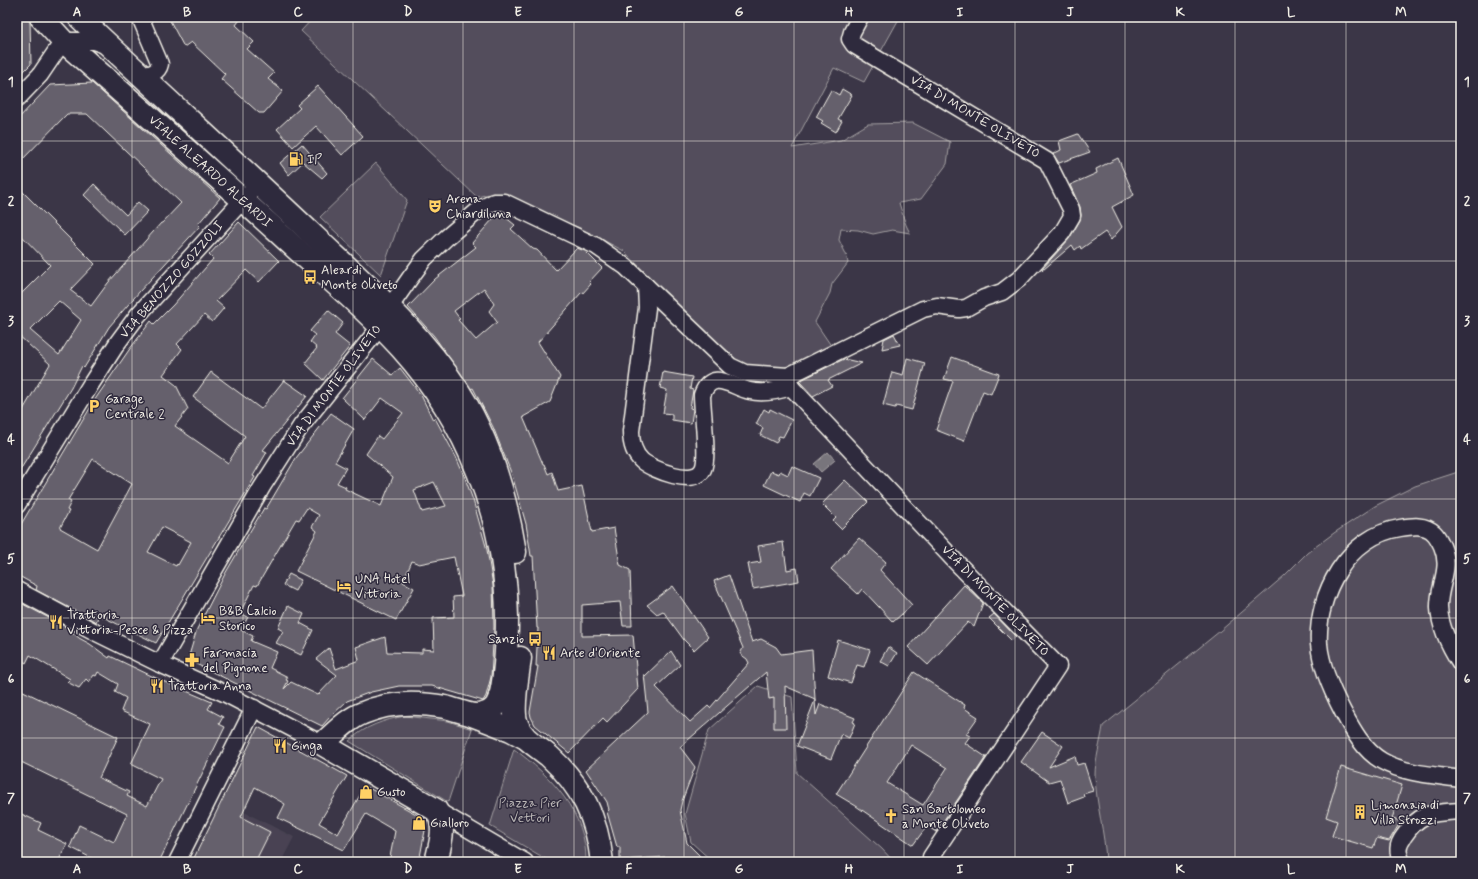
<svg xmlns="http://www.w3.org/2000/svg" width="1478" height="879" viewBox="0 0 1478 879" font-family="Mynerve,sans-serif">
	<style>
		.built { fill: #484352 }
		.green { fill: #534e5c; stroke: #a4a0a2 }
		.water { fill: #78747b; stroke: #aaa6a7 }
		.building { fill: #65616c; stroke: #f4f1e8; fill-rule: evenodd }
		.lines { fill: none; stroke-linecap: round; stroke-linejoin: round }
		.street-casing { stroke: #f4f1e8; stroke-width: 19 }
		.secondary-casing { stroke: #f4f1e8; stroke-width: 25 }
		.primary-casing { stroke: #f4f1e8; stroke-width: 25 }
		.street { stroke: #2f2a3d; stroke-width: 16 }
		.secondary { stroke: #2f2a3d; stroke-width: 22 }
		.primary { stroke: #2f2a3d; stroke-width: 22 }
		.grid { fill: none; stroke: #f4f1e8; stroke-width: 1; stroke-opacity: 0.55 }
		.labels { text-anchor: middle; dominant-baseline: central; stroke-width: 3; stroke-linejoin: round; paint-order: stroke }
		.street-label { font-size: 13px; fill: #f4f1e8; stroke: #2f2a3d }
		.poi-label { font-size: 13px; fill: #f4f1e8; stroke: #2f2a3d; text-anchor: start }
		.park-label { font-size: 13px; fill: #bcb8b7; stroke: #2f2a3d }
		.neatline { fill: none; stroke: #f4f1e8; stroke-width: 1.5 }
		.grid-label { font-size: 13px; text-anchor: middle; font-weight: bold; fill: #f4f1e8 }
	</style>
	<rect width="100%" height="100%" fill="#3b3647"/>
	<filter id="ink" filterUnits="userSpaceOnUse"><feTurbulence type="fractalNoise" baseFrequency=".025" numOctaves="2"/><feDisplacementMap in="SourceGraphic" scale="8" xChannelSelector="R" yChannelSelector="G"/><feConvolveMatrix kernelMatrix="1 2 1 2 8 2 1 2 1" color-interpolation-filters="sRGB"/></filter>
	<g filter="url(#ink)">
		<!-- built -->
		<path class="built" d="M222,801L294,837L281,862H192Z"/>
		<!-- green -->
		<g class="green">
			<path d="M314,17H900L864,82L834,68L792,148L841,140L868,124L913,123L950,142L947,164L921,199L899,203L906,225L910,233L892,230L873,234L858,230L841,229L839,240L846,254L848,263L832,284L830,293L815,322L834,350L795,370L748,369L715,345L624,251L580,228L493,193L477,197L301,31Z"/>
			<path d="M376,163L407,200L381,275L320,217Z"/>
			<path d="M1461,471V862H1106C1105,833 1096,805 1095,775C1095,760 1101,741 1103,726L1220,631L1284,576L1307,553L1334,533L1375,506L1415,486Z"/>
			<path d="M758,686L792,697L797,773L882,849L894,862H713L691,842L685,814L709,730Z"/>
			<path d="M405,716L448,721L472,729L448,802L349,741C365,726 384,720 405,716Z"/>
			<path d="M514,749C551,776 587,813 586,862H551L490,826Z"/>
		</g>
		<!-- water -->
		<path class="water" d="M828,452L835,460L821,472L814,464Z"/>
		<!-- building -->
		<g class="building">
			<path d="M17,17H25L30,22L31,64L17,78Z"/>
			<path d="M168,17H242L236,25L254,42L247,49L274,73L268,79L283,91L264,113H259L221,79L225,74L191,42L184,47Z"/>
			<path d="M92,83L220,198L198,224L200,226L140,291L109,327L84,368L82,366L71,388L17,475V420L50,364L17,334V298L50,265L17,231V186L95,264L70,290L91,306L108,283L161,223H162L181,203L87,114H67L17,165V120L50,85ZM59,301L81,320L59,355L30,330Z"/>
			<path d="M318,86L363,136L342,155L316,126L293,147L277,129L300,108L297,105Z"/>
			<path d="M842,89L852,95L838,119L842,121L836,132L821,123L823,121L816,117L831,90L839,95Z"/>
			<path d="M1078,134L1090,152L1059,163L1053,154L1061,150L1059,141Z"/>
			<path d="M302,144L327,173L322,178L303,162L289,175L280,163Z"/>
			<path d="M1118,158L1134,195L1112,207L1122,227L1111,240L1105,232L1081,249L1080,246L1075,250L1072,245L1043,270L1042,269L1069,239L1080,220L1081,215L1080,207L1070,185L1097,173L1096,169Z"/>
			<path d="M94,184L126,215L138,202L148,211L125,235L84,195Z"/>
			<path d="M499,212L515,225L511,229L533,249L537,250L556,270L577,248L585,251L602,268L589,282L591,284L582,294L581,293L538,342L560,377L550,402L523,417L543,464H544L548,474L552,472L558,491L582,486L592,532L614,528L620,565L630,570L632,626H623L620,602L582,605V636L633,635L638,689L607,722L603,718L569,753L535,725L531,717L530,712L538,666H536L538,628H537L533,556H531L526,524L512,475L493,427L473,388L471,389L434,336L408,307L435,279L476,247L472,243ZM484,288L494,304L489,311L497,322L476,340L458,320L460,319L454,311Z"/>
			<path d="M239,222L279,261L259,282L246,270L216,301L224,308L212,322L204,315L177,344L182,349L163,375L176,385L188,409L175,426L228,463L245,436L193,397L211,372L261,409L284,380L307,396L263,450L267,452L253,476L255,477L156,643L99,615L96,622L36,590L37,586L17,575V531L96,398L129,350L151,321L154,324L173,305L213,259L209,255ZM93,459L132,484L97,549L60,528L69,511L67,510L71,502L68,500ZM162,527L191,542L178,565L177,564L176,566L148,552Z"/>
			<path d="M328,310L343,323L335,334L350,346L323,380L305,363L317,348L310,342L315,335L310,331Z"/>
			<path d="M894,334L900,345L882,349L884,339Z"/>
			<path d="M952,357L999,374L991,394L983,391L964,441L936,430L953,381L944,379Z"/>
			<path d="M907,358L925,363L912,410L896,406L895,408L883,405L892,372L903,375Z"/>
			<path d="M373,359L392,375L400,368L421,395L433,420L435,418L456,457L465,478L473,500L487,550L493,585L494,627L491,677L486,696L483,701L432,686H399L371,692L347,701L330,717L322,726L192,662L188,659L197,629L225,574L249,533L264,508L266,509L296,458L331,413L354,429L335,462L346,468L337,483L346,487L345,489L381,506L393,477L366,454L378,436L382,439L403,413L382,398L365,420L342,398ZM434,482L446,506L422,512L414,490ZM307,508L319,515L312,527L317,531L296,571L396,620L414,588L403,582L412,561L419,564L454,557L462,596L453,597L454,617L433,618L434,650L422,649V653L387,652L385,637L356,647L359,660L336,669L329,648L316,659L337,675L318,695L291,682L284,689L288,681L286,680L288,677L270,668L277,652L251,641L253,636L241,630L248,617L240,613L254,585L257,586L296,519L299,520Z"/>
			<path d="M844,359L862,363L828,380L832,386L813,396L800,382L799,381Z"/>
			<path d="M663,372L692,377L690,389L693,390L690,408L693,409L691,423L672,420V414L663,413L667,390L660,388Z"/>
			<path d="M764,409L769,412L770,409L792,420L783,437L779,436L776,443L760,435L763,428L756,424Z"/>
			<path d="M792,466L819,478L810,496L804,493L800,502L764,485L771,471L779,474L780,471L788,475Z"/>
			<path d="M845,480L868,502L841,529L833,521L836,518L822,504Z"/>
			<path d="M859,538L886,562L880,570L912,605L893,622L862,589L858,594L831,569Z"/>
			<path d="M783,542L787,570L797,568L799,581L753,589L748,564L761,562L758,546Z"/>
			<path d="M289,574L301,580L295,591L283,585Z"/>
			<path d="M729,575L752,642L761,639L776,647L781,654L812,650L815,699L785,686L786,728H774V698L769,699L766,672L680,747L695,767L682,801L680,810L687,843L706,862H670L665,857L620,860V847H617L607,812L609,810L607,802L586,770L648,712L644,674L645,676L671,651L680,665L656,687L690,722L708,706L710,708L749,663L747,659L740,654L743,648L714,581Z"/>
			<path d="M964,585L983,603L974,627L968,622L928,665L908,647Z"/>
			<path d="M673,586L708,637L694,650L684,640L663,611L657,614L647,605Z"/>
			<path d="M17,601L66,627L79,638L90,644L109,658L110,656L158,679L212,702L208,709L223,717L219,724L225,727L159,862H99L70,847L79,825L114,842L127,814L17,760V688L118,737L99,778L129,792L127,796L147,806L161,779L131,764L150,724L121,711L126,698L115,692L118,684L98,672L96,676L94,675L89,682L86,679L79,688L67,682L70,679L30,655L26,663L17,658Z"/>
			<path d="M288,606L304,614L300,623L313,630L301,655L276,643L283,631L278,628Z"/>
			<path d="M994,614L1016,637L1012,641L989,618Z"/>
			<path d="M838,640L870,650L864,667L857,665L851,683L828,676Z"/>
			<path d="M888,647L897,653L889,666L880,661Z"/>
			<path d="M914,672L965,705L964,708L978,717L966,734L970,736L965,743L986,757L936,832L927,826L913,845L856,806L836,794ZM911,745L947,768L923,805L887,783Z"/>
			<path d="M815,700L816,715L820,704L855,718L853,722L855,723L849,738L841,734L831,759L797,746Z"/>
			<path d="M258,727L347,776L319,823L338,834L365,786L427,820L419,862H389L395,831L366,814L344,850L278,818L285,804L255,787L241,817L270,832L255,862H192Z"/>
			<path d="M1042,732L1063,746L1049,767L1075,756L1077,765L1084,763L1093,791L1083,794L1084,797L1068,803L1060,779L1049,782L1021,762Z"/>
			<path d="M1341,767L1402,785L1392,819L1401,821L1389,841L1377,838L1373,848L1332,836L1337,821L1326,817Z"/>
			<path d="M17,812L41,823L38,830L67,844L58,862H17Z"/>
		</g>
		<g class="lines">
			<defs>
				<g id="street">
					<path d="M140,17L160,64C158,73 150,74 141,76"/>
					<path d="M17,99L40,75L63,41H93L108,46"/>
					<path d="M646,286L730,366L745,373L788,376"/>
					<path d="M791,387L788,376L923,309L937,306L959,309L966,308L984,298L1002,292L1019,279L1062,233L1072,216L1071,209L1047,161L854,45L850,39L852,32L860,17"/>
					<path d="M17,505L91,384L118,342L138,315L250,192"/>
					<path d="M17,590L97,633L160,664L224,693L322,744"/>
					<path d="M160,664L262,487L301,426L380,327L394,301L410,278L424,259L446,238L480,209L494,202H504L596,246L626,267L646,286L647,308L631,431C631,442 633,453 642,461C653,470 695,487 703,469C709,457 702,411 702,395C712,368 732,387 750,391C763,394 778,391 791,387L956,562L1058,666L931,857"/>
					<path d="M1461,664C1450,647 1440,628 1439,608C1438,586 1452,569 1442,546C1440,542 1438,537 1434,533C1425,524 1412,526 1400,528C1348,536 1316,594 1319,644C1321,667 1332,691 1343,712C1352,729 1364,751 1382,761C1405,774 1435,775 1461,779"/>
					<path d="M436,810L525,862"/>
					<path d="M177,862L254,708"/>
					<path d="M1402,862C1397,852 1397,845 1404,836C1420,811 1434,813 1461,811"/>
				</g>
				<path id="secondary" d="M472,715L511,730L524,737"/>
				<g id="primary">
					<path d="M41,17L63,41C136,105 209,169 280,234C320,271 364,307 401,348C467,421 506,518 507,617C507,635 506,696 494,708C489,713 481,715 475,715C465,714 455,709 445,707C418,702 388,702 363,713C347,719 335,733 322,744L436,810C447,825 440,845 436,862"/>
					<path d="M79,17C157,91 237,163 315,237C366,285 421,332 459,392C489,439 506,497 515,552"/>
					<path d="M520,658C518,675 511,710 517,724C522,739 537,746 549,756C582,786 597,818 602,862"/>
				</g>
			</defs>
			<!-- street casing -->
			<use href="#street" class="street-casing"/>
			<!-- secondary casing -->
			<use href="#secondary" class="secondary-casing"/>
			<!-- primary casing -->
			<use href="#primary" class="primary-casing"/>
			<!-- street -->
			<use href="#street" class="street"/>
			<!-- secondary -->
			<use href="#secondary" class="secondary"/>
			<!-- primary -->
			<use href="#primary" class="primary"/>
		</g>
	</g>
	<!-- grid -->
	<path class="grid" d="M132,17V862M243,17V862M353,17V862M463,17V862M574,17V862M684,17V862M794,17V862M904,17V862M1015,17V862M1125,17V862M1235,17V862M1346,17V862M17,141H1461M17,261H1461M17,380H1461M17,499H1461M17,618H1461M17,738H1461"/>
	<!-- icons -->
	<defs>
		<symbol id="fuel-bare" viewBox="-9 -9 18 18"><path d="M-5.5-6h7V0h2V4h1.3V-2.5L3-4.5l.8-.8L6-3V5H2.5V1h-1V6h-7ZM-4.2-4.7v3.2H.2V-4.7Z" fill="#ffd166" stroke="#2f2a3d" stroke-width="2.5" paint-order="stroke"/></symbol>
		<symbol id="theatre-bare" viewBox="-9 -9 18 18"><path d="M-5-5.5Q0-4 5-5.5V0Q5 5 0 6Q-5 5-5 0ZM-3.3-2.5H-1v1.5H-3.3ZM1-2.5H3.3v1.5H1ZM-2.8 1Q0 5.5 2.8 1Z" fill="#ffd166" stroke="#2f2a3d" stroke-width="2.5" paint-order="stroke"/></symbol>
		<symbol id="bus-bare" viewBox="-9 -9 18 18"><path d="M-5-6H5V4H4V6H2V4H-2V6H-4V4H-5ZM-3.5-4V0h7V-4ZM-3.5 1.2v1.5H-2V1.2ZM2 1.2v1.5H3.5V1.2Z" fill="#ffd166" stroke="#2f2a3d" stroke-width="2.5" paint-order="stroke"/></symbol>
		<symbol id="parking-bare" viewBox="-9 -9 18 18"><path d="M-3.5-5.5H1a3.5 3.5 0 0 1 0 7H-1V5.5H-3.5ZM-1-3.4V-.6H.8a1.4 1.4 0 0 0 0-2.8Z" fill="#ffd166" stroke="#2f2a3d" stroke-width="2.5" paint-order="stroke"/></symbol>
		<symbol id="hotel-bare" viewBox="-9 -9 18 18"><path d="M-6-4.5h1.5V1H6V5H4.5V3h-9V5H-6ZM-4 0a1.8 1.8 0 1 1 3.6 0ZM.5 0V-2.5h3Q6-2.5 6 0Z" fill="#ffd166" stroke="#2f2a3d" stroke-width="2.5" paint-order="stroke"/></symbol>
		<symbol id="restaurant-bare" viewBox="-9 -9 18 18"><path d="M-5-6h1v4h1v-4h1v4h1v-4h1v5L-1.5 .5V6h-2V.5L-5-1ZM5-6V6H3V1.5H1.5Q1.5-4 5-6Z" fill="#ffd166" stroke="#2f2a3d" stroke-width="2.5" paint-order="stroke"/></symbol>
		<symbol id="pharmacy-bare" viewBox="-9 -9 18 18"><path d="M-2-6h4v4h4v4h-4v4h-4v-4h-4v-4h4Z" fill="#ffd166" stroke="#2f2a3d" stroke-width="2.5" paint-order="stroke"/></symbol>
		<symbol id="shop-bare" viewBox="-9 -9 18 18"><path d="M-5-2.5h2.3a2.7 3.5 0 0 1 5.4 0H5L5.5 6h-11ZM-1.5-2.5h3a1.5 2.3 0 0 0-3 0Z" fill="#ffd166" stroke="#2f2a3d" stroke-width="2.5" paint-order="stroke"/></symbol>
		<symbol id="building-bare" viewBox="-9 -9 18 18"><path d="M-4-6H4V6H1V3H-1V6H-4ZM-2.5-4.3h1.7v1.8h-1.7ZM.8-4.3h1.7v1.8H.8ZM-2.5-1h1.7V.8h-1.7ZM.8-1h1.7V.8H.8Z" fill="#ffd166" stroke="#2f2a3d" stroke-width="2.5" paint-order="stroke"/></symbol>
		<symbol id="church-bare" viewBox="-9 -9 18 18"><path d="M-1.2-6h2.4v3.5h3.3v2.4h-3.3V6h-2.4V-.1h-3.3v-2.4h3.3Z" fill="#ffd166" stroke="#2f2a3d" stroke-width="2.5" paint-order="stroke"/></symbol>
	</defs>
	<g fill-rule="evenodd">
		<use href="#fuel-bare" x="286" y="149" width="20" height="20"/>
		<use href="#theatre-bare" x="425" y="196" width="20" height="20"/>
		<use href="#bus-bare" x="300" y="267" width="20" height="20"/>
		<use href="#parking-bare" x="84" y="396" width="20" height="20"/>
		<use href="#hotel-bare" x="334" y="576" width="20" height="20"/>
		<use href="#hotel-bare" x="198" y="608" width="20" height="20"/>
		<use href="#restaurant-bare" x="46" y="612" width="20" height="20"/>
		<use href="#bus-bare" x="525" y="629" width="20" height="20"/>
		<use href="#restaurant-bare" x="539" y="643" width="20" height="20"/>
		<use href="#pharmacy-bare" x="182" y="650" width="20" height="20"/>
		<use href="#restaurant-bare" x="147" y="676" width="20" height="20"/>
		<use href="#restaurant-bare" x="270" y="736" width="20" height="20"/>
		<use href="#shop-bare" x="356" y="782" width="20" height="20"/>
		<use href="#building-bare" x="1350" y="802" width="20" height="20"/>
		<use href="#church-bare" x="881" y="806" width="20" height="20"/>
		<use href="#shop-bare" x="409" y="813" width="20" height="20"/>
	</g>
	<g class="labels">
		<!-- street labels -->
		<g class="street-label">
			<text transform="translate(975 117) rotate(31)">VIA DI MONTE OLIVETO</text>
			<text transform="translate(210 172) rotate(42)">VIALE ALEARDO ALEARDI</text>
			<text transform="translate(172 280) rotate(-49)">VIA BENOZZO GOZZOLI</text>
			<text transform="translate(334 386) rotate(-53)">VIA DI MONTE OLIVETO</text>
			<text transform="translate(995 601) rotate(46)">VIA DI MONTE OLIVETO</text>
		</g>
		<!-- poi labels -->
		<g class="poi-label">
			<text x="307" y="159">IP</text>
			<text x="446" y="199">Arena<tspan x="446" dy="15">Chiardiluna</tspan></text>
			<text x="321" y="270">Aleardi<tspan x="321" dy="15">Monte Oliveto</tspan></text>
			<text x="105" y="399">Garage<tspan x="105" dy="15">Centrale 2</tspan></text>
			<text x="355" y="579">UNA Hotel<tspan x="355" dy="15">Vittoria</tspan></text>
			<text x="219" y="611">B&amp;B Calcio<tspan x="219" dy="15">Storico</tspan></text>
			<text x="67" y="615">Trattoria<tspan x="67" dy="15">Vittoria-Pesce &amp; Pizza</tspan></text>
			<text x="524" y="639" text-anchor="end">Sanzio</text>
			<text x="203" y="653">Farmacia<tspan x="203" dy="15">del Pignone</tspan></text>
			<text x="560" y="653">Arte d'Oriente</text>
			<text x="168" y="686">Trattoria Anna</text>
			<text x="291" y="746">Ginga</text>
			<text x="377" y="792">Gusto</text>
			<text x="1371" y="805">Limonaia di<tspan x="1371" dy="15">Villa Strozzi</tspan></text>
			<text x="902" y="809">San Bartolomeo<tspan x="902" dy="15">a Monte Oliveto</tspan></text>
			<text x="430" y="823">Gialloro</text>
		</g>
		<!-- park labels -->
		<g class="park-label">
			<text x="530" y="803">Piazza Pier<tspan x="530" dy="15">Vettori</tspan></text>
		</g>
	</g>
	<!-- margin -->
	<rect width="1478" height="879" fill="none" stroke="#2f2a3d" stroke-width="44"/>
	<rect x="22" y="22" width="1434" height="835" class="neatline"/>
	<g class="grid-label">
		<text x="77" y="16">A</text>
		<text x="187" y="16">B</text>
		<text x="298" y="16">C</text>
		<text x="408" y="16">D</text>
		<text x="518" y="16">E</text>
		<text x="629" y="16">F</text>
		<text x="739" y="16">G</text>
		<text x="849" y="16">H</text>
		<text x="960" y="16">I</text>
		<text x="1070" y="16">J</text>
		<text x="1180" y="16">K</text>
		<text x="1291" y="16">L</text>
		<text x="1401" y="16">M</text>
		<text x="11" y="86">1</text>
		<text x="1467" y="86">1</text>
		<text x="11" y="205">2</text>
		<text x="1467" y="205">2</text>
		<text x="11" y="325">3</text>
		<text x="1467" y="325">3</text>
		<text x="11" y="444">4</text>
		<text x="1467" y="444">4</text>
		<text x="11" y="563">5</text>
		<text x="1467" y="563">5</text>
		<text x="11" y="683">6</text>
		<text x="1467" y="683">6</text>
		<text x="11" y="802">7</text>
		<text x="1467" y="802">7</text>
		<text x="77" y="873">A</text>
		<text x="187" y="873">B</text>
		<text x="298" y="873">C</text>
		<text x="408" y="873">D</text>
		<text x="518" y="873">E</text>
		<text x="629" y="873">F</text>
		<text x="739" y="873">G</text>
		<text x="849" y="873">H</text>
		<text x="960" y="873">I</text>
		<text x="1070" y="873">J</text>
		<text x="1180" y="873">K</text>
		<text x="1291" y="873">L</text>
		<text x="1401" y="873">M</text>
	</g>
</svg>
